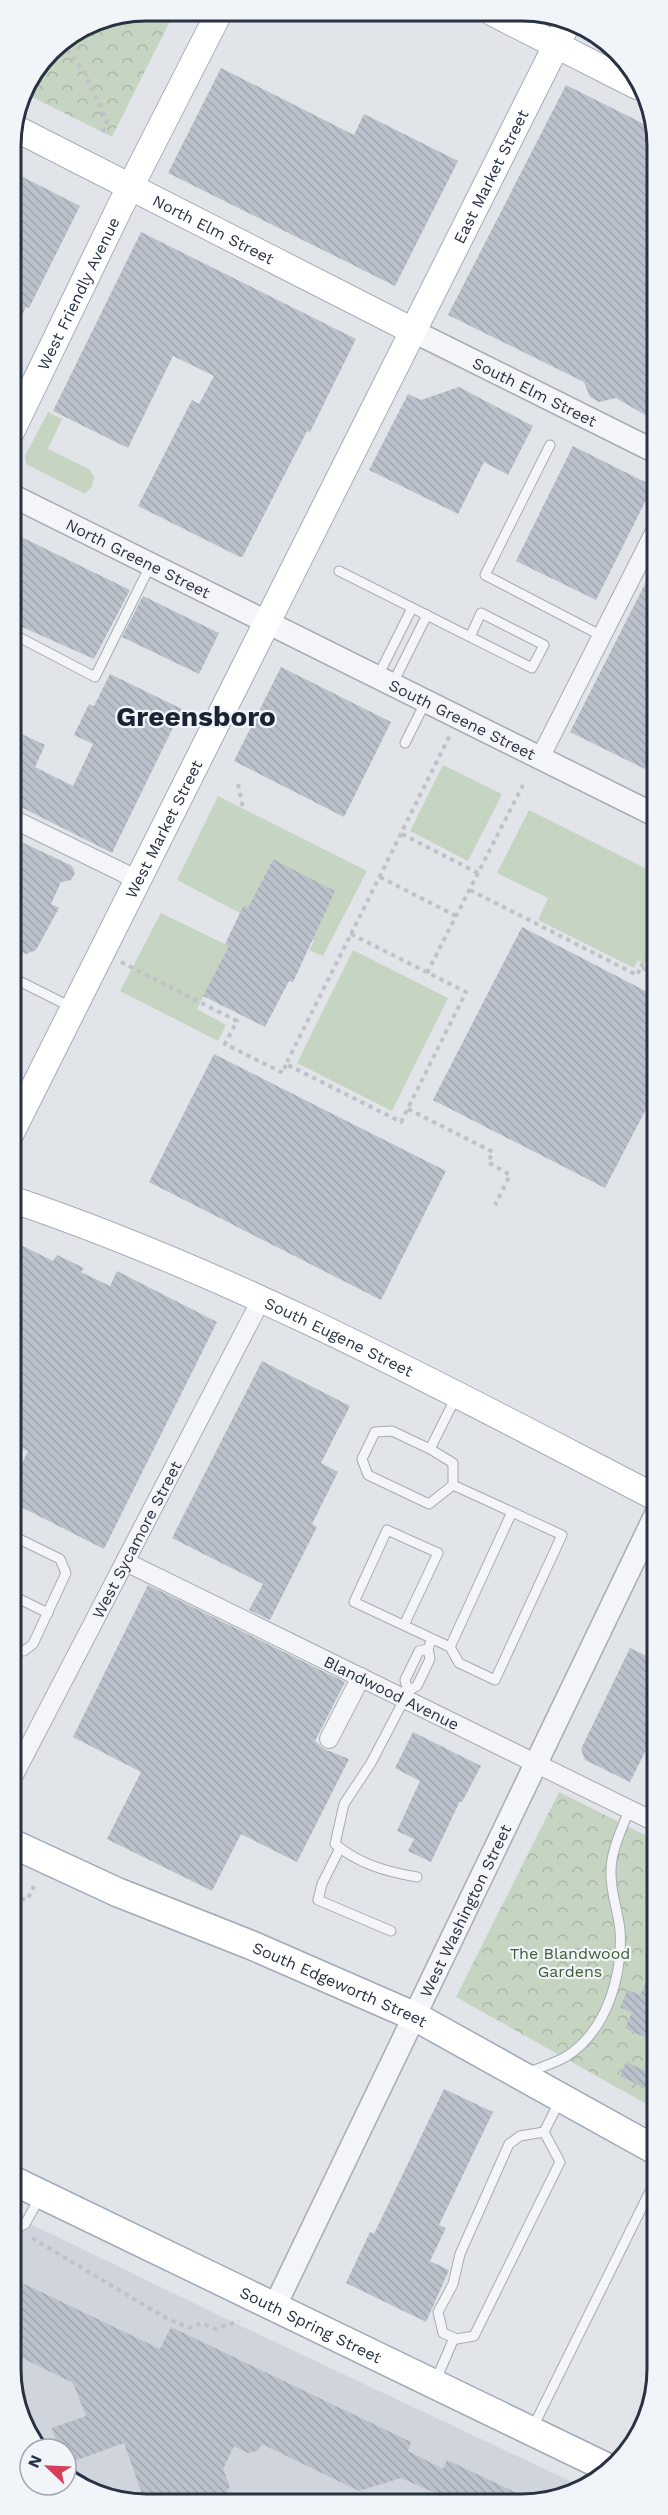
<svg xmlns="http://www.w3.org/2000/svg" width="668" height="2515" viewBox="0 0 668 2515" font-family="'Work Sans',sans-serif">
	<style>
		.built { fill: #cfd4dd }
		.green { fill: #c6d5c1 }
		.park { fill: url(#park-crowns) }
		.building { fill: url(#building-back-hatch) }
		.lines { fill: none; stroke-linecap: round; stroke-linejoin: round }
		.service-casing { stroke: #a6acb5; stroke-width: 11 }
		.minor-casing { stroke: #a6acb5; stroke-width: 20 }
		.tertiary-casing { stroke: #a6acb5; stroke-width: 25 }
		.secondary-casing { stroke: #a6acb5; stroke-width: 28 }
		.primary-casing { stroke: #9fa9b7; stroke-width: 31 }
		.path { stroke: #bfc2c9; stroke-width: 4; stroke-dasharray: 4.5 4.5; stroke-linecap: butt }
		.service { stroke: #f4f5f8; stroke-width: 9 }
		.minor { stroke: #f4f5f8; stroke-width: 18 }
		.tertiary { stroke: #f4f5f8; stroke-width: 22 }
		.secondary { stroke: #fff; stroke-width: 26 }
		.primary { stroke: #fff; stroke-width: 28 }
		.labels { text-anchor: middle; dominant-baseline: central; stroke-width: 4.5; stroke-linejoin: round; paint-order: stroke }
		.street-label { font-size: 16px; fill: #283243; stroke: #f1f4f8 }
		.park-label { font-size: 16px; fill: #3d6034; stroke: #f1f4f8 }
		.town-label { font-size: 28px; font-weight: bold; fill: #1a2334; stroke: #f1f4f8 }
		.rim { fill: none; stroke: #283243; stroke-width: 3 }
	</style>
	<defs>
		<pattern id="park-crowns" width="20" height="18" patternUnits="userSpaceOnUse" patternTransform="scale(1.5)"><rect width="20" height="18" fill="#c6d5c1"/><path d="M2 6a3 3 0 1 1 6 0M12 15a3 3 0 1 1 6 0" fill="none" stroke="#aab7a7"/></pattern>
		<pattern id="building-back-hatch" width="6" height="6" patternUnits="userSpaceOnUse" patternTransform="scale(1.5)"><rect width="6" height="6" fill="#bac1cb"/><path d="M-1 5l2 2M0 0l6 6M5-1l2 2" fill="none" stroke="#a0a6b0"/></pattern>
	</defs>
	<rect width="100%" height="100%" fill="#e1e5ea"/>
	<!-- built -->
	<path class="built" d="M12,2215L241,2326L585,2488L540,2503L119,2502L66,2473V2449H42L12,2387Z"/>
	<!-- green -->
	<g class="green">
		<path d="M48,412L62,419L48,449L89,469L94,477L92,486L85,494L26,464L25,456Z"/>
		<path d="M443,765L502,794L468,861L410,831Z"/>
		<path d="M218,796L367,871L323,956L309,950L314,941L311,939L335,891L273,859L248,908L244,906L240,913L177,880Z"/>
		<path d="M529,810L657,874V970L638,960L634,968L538,920L548,898L497,873Z"/>
		<path d="M161,913L229,946L197,1009L226,1025L218,1041L120,991Z"/>
		<path d="M353,950L448,998L392,1111L297,1063Z"/>
	</g>
	<!-- park -->
	<g class="park">
		<path d="M146,11H175L112,137L22,92L50,50L95,21Z"/>
		<path d="M559,1792L657,1841V2110L456,1997Z"/>
	</g>
	<!-- building -->
	<g class="building">
		<path d="M221,68L354,135L364,114L458,161L395,286L168,173Z"/>
		<path d="M566,85L656,130V415H645L616,398L599,402L590,397L584,382L448,315Z"/>
		<path d="M11,171L80,206L29,308L26,307L11,338Z"/>
		<path d="M141,232L356,339L310,432L307,431L243,556L240,557L138,506L192,400L199,404L214,376L173,356L128,448L53,411Z"/>
		<path d="M459,387L533,426L508,475L484,462L458,514L369,470L408,394L421,400Z"/>
		<path d="M573,446L653,486L596,600L516,561Z"/>
		<path d="M11,532L130,590L94,659L11,622Z"/>
		<path d="M656,562V628L657,775L570,732Z"/>
		<path d="M143,596L219,633L199,674L122,637Z"/>
		<path d="M281,667L391,722L344,817L234,761Z"/>
		<path d="M110,674L182,709L112,853L11,802V729L45,745L35,767L73,786L93,744L74,735L89,704L94,706Z"/>
		<path d="M11,837L72,866L75,873L71,880L61,882L51,904L59,908L36,950L26,954L11,947Z"/>
		<path d="M273,859L335,891L293,982L289,981L265,1027L203,996L229,946L225,944L240,913L244,905L248,908Z"/>
		<path d="M522,927L657,997V1088L605,1188L433,1100Z"/>
		<path d="M214,1054L446,1171L381,1300L149,1182Z"/>
		<path d="M11,1240L53,1261L57,1255L84,1268L81,1272L110,1286L117,1271L217,1322L104,1549L11,1502V1485L28,1451L11,1443Z"/>
		<path d="M262,1361L350,1406L321,1463L338,1472L312,1524L317,1527L270,1620L249,1610L263,1584L172,1538Z"/>
		<path d="M148,1585L345,1682L315,1741L324,1749L349,1759L297,1862L241,1834L212,1891L107,1839L141,1772L73,1737Z"/>
		<path d="M630,1648L657,1661V1728L630,1782L585,1760L581,1749Z"/>
		<path d="M413,1732L481,1766L462,1802L460,1801L431,1862L408,1851L414,1839L397,1831L420,1781L395,1768Z"/>
		<path d="M657,1959V2043L625,2028L632,2013L620,2007L628,1990L640,1995Z"/>
		<path d="M626,2062L652,2074L646,2088L620,2076Z"/>
		<path d="M444,2089L493,2112L439,2225L446,2228L430,2261L449,2270L426,2322L346,2283L370,2232L374,2234Z"/>
		<path d="M12,2278L160,2349L171,2327L411,2442L408,2451L443,2469L447,2460L538,2503H458L401,2478L359,2491L262,2444L257,2451L248,2453L234,2446L223,2469L230,2486L222,2502H145L124,2443L66,2464V2449H59L52,2428L86,2416L73,2383L12,2353Z"/>
	</g>
	<g class="lines">
		<defs>
			<g id="service">
				<path d="M550,445L485,575L602,636"/>
				<path d="M339,571L532,668L544,645L481,613L470,637"/>
				<path d="M11,633L95,677L150,566"/>
				<path d="M377,678L412,608"/>
				<path d="M393,683L427,615"/>
				<path d="M405,743L425,703"/>
				<path d="M11,977L71,1007"/>
				<path d="M430,1449L453,1463V1485L429,1504L368,1475L362,1459L375,1432L392,1431L430,1449L456,1397"/>
				<path d="M11,1535L60,1559L66,1573L33,1644L24,1651L11,1649"/>
				<path d="M11,1595L48,1613"/>
				<path d="M404,1625L438,1553L387,1530L354,1602L450,1647L459,1663L495,1680L562,1535L453,1485"/>
				<path d="M450,1647L512,1512"/>
				<path d="M428,1649L419,1651L405,1680L408,1691L417,1686L430,1659L428,1649L432,1639"/>
				<path d="M406,1696L371,1763L344,1804L335,1844C359,1864 387,1872 417,1877"/>
				<path d="M340,1848L322,1884L318,1900L391,1931"/>
				<path d="M529,2072C541,2067 556,2063 567,2056C607,2030 623,1975 620,1930C618,1910 610,1891 611,1871C611,1850 622,1829 629,1810"/>
				<path d="M544,2132L560,2162L474,2336L457,2339L443,2333L438,2312L453,2284L460,2254L509,2144L520,2136Z"/>
				<path d="M544,2132L560,2100"/>
				<path d="M12,2231L25,2224L40,2197"/>
				<path d="M436,2380L454,2338"/>
				<path d="M532,2429L657,2177"/>
			</g>
			<g id="minor">
				<path d="M540,758L656,529"/>
				<path d="M11,818L138,880"/>
				<path id="s1" d="M126,1562L657,1823"/>
				<path d="M329,1739L361,1677"/>
				<path id="s2" d="M11,1781L262,1298"/>
			</g>
			<g id="tertiary">
				<path id="s3" d="M413,331L656,452"/>
				<path id="s4" d="M11,495L657,816"/>
				<path id="s5" d="M274,2308L657,1512"/>
			</g>
			<g id="secondary">
				<path d="M493,13L637,86"/>
				<path id="s6" d="M13,127L413,331"/>
				<path id="s7" d="M11,432L119,209L220,11"/>
				<path id="s8" d="M11,1133L567,24"/>
				<path id="s9" d="M11,1199C236,1275 446,1389 657,1498"/>
			</g>
			<g id="primary">
				<path id="s10" d="M11,1843L117,1892L251,1945L416,2017L657,2151"/>
				<path id="s11" d="M12,2180L610,2469"/>
			</g>
		</defs>
		<!-- service casing -->
		<use href="#service" class="service-casing"/>
		<!-- minor casing -->
		<use href="#minor" class="minor-casing"/>
		<!-- tertiary casing -->
		<use href="#tertiary" class="tertiary-casing"/>
		<!-- secondary casing -->
		<use href="#secondary" class="secondary-casing"/>
		<!-- primary casing -->
		<use href="#primary" class="primary-casing"/>
		<!-- path -->
		<g class="path">
			<path d="M62,42L84,72L107,120L101,136"/>
			<path d="M238,784L243,808"/>
			<path d="M402,834L478,873"/>
			<path d="M380,877L456,916"/>
			<path d="M470,890L637,975L641,967L657,976"/>
			<path d="M351,934L466,992L401,1122L286,1064Z"/>
			<path d="M351,934L450,735"/>
			<path d="M121,962L237,1021L225,1044L283,1073L286,1064"/>
			<path d="M641,967L657,937"/>
			<path d="M427,973L523,785"/>
			<path d="M408,1109L493,1152L488,1162L510,1175L495,1205"/>
			<path d="M12,1897L27,1900L34,1886"/>
			<path d="M32,2238L164,2317L189,2328L202,2323L215,2329L239,2321"/>
		</g>
		<!-- service -->
		<use href="#service" class="service"/>
		<!-- minor -->
		<use href="#minor" class="minor"/>
		<!-- tertiary -->
		<use href="#tertiary" class="tertiary"/>
		<!-- secondary -->
		<use href="#secondary" class="secondary"/>
		<!-- primary -->
		<use href="#primary" class="primary"/>
	</g>
	<g class="labels">
		<!-- street labels -->
		<g class="street-label">
			<text stroke="none"><textPath href="#s8" startOffset="1070">East Market Street</textPath></text>
			<text stroke="none"><textPath href="#s6" startOffset="225">North Elm Street</textPath></text>
			<text stroke="none"><textPath href="#s7" startOffset="154">West Friendly Avenue</textPath></text>
			<text stroke="none"><textPath href="#s3" startOffset="136">South Elm Street</textPath></text>
			<text stroke="none"><textPath href="#s4" startOffset="142">North Greene Street</textPath></text>
			<text stroke="none"><textPath href="#s4" startOffset="504">South Greene Street</textPath></text>
			<text stroke="none"><textPath href="#s8" startOffset="340">West Market Street</textPath></text>
			<text stroke="none"><textPath href="#s9" startOffset="356">South Eugene Street</textPath></text>
			<text stroke="none"><textPath href="#s2" startOffset="272">West Sycamore Street</textPath></text>
			<text stroke="none"><textPath href="#s1" startOffset="296">Blandwood Avenue</textPath></text>
			<text stroke="none"><textPath href="#s5" startOffset="441">West Washington Street</textPath></text>
			<text stroke="none"><textPath href="#s10" startOffset="358">South Edgeworth Street</textPath></text>
			<text stroke="none"><textPath href="#s11" startOffset="332">South Spring Street</textPath></text>
		</g>
		<!-- park labels -->
		<g class="park-label">
			<text x="570" y="1953">The Blandwood<tspan x="570" dy="18">Gardens</tspan></text>
		</g>
		<!-- town labels -->
		<g class="town-label">
			<text x="196" y="716">Greensboro</text>
		</g>
	</g>
	<!-- crop -->
	<path d="M0 0H668V2515H0ZM146 21H522A125 125 0 0 1 647 146V2369A125 125 0 0 1 522 2494H146A125 125 0 0 1 21 2369V146A125 125 0 0 1 146 21Z" fill="#f1f4f8" fill-rule="evenodd"/>
	<path class="rim" d="M146 21H522A125 125 0 0 1 647 146V2369A125 125 0 0 1 522 2494H146A125 125 0 0 1 21 2369V146A125 125 0 0 1 146 21Z"/>
	<!-- north arrow -->
	<g transform="translate(48 2467) rotate(293)"><circle r="28" fill="#f1f4f8" stroke="#a1a6b0" stroke-width="1.5"/>
	<path d="M0-4.5L10 22L0 15L-10 22Z" fill="#d73e57"/>
	<text y="-9" font-size="16" font-weight="bold" text-anchor="middle" fill="#283243">N</text>
	</g>
</svg>
